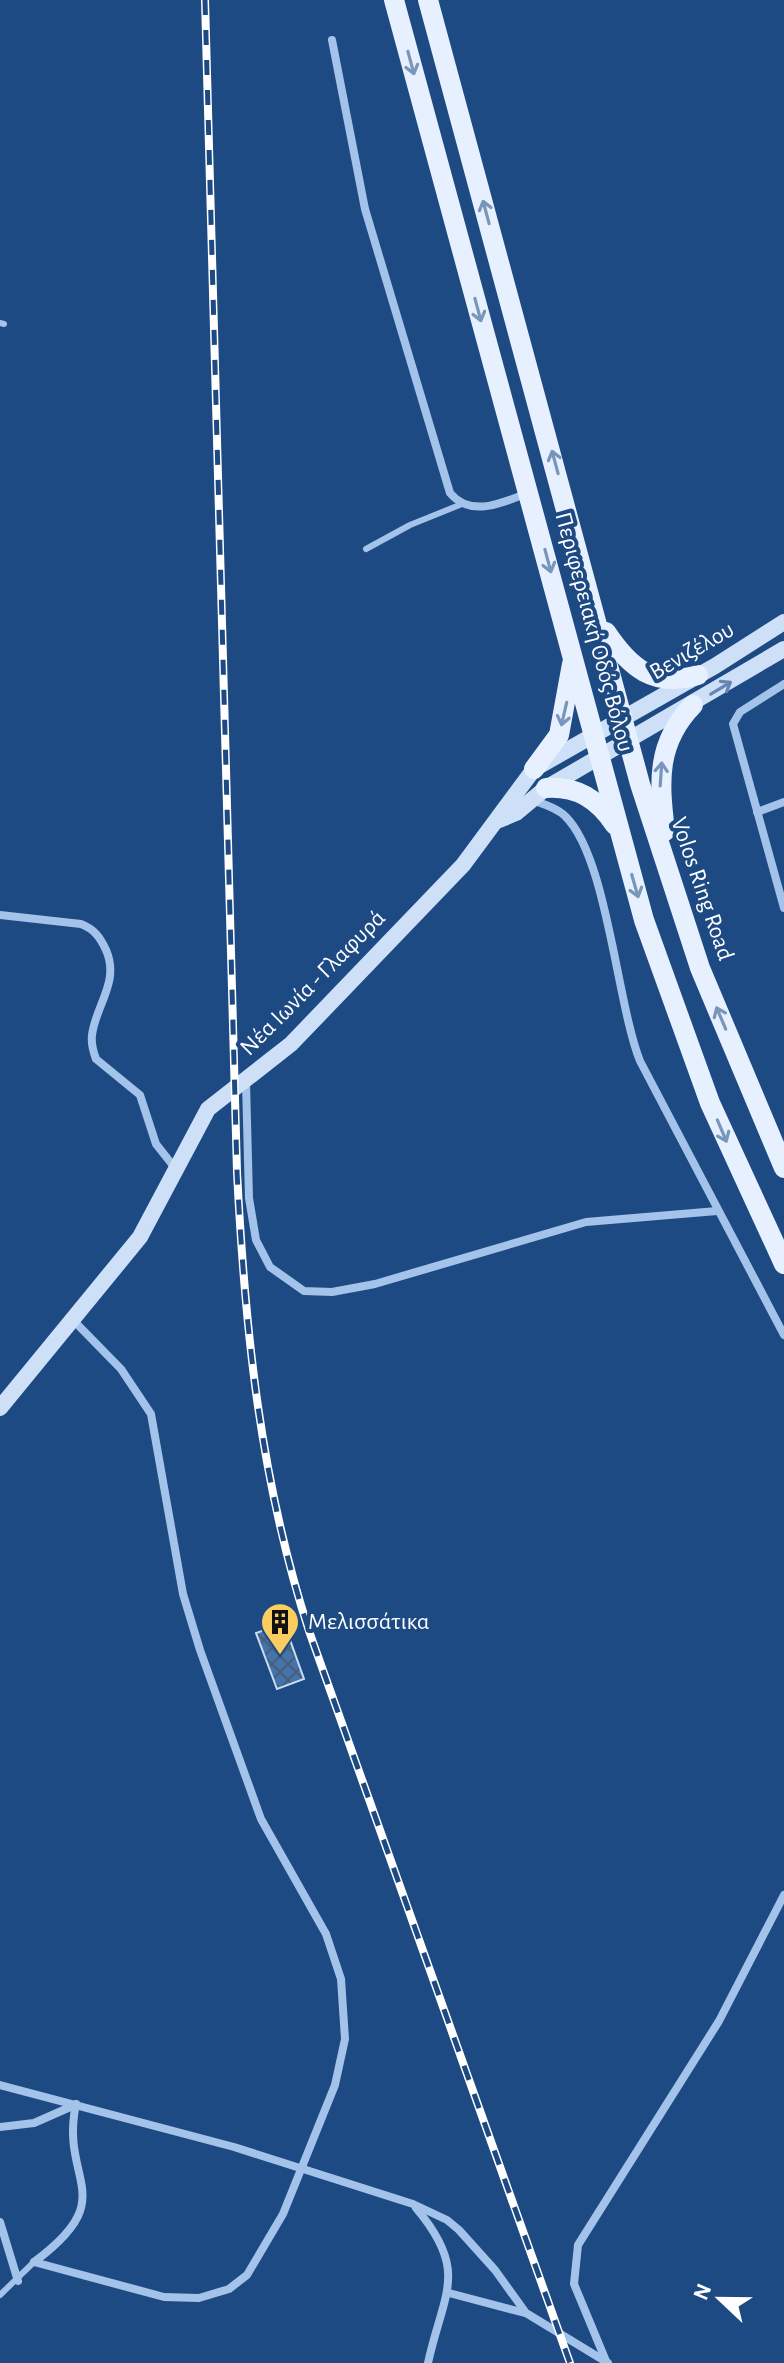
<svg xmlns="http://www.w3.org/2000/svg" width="784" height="2363" viewBox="0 0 784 2363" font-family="'Alegreya Sans',sans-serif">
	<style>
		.building { fill: url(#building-cross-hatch); stroke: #c7ddf7; stroke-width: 2 }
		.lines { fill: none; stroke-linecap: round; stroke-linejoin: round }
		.lane { stroke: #a3c3ea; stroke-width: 6 }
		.street { stroke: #a3c3ea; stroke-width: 8 }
		.secondary { stroke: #cee0f7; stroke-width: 16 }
		.primary { stroke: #e7f0fe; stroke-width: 20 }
		.rail-casing { stroke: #fff; stroke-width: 8 }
		.rail { stroke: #1d4a83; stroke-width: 5; stroke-dasharray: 15; stroke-linecap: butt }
		.oneway { stroke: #7895ba }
		.oneway2 { stroke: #6486b1 }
		.labels { text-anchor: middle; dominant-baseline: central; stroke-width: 8; stroke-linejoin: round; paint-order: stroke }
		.street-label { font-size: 24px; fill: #fff; stroke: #1d4a83 }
		.poi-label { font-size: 24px; fill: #fff; stroke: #1d4a83; text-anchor: start }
	</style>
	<defs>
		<pattern id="building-cross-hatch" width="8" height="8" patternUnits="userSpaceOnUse" patternTransform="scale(2)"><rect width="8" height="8" fill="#4573ac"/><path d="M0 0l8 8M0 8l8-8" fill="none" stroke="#495e77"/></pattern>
	</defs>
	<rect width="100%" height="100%" fill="#1d4a83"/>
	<!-- building -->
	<path class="building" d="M284,1623L304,1679L277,1689L256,1633Z"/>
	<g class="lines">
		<!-- lane -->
		<g class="lane">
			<path d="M0,323L4,324"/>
			<path d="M366,549L410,525L462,504"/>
			<path d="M0,2295L34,2262"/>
		</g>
		<!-- street -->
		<g class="street">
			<path d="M332,40L365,209L450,493C470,517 500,504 525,494"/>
			<path d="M784,684L740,712L733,724L784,908"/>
			<path d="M532,800C543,804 557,808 565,816C607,856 617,1004 640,1061L784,1335"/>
			<path d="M757,812L784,802"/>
			<path d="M0,915L81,924C94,929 100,937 106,950C120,982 96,1004 92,1035C91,1043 93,1051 96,1059L140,1095L156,1144L175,1168"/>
			<path d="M246,1082L249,1198L256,1240L270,1267L304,1291L332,1292L375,1284L586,1222L717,1211"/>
			<path d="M0,2085L234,2147L413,2204L447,2220L459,2230L495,2270L526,2313L608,2363"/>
			<path d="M0,2127L34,2123L75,2105"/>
			<path d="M416,2208C470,2272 443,2293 428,2363"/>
			<path d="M0,2222L18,2281"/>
			<path d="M34,2262L164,2297L199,2298L229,2289L247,2275L283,2214L335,2085L345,2039L341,1979L326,1934L261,1819L200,1650L183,1594L151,1414L121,1369L74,1321"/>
			<path d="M34,2262C123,2196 59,2182 76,2104"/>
			<path d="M449,2293L525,2313"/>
			<path d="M606,2361L574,2284L578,2245L719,2021L784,1895"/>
		</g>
		<!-- secondary -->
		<g class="secondary">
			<path d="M497,821L516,813L546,788L784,649"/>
			<path d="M0,1408L140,1237L208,1109L291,1044L463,865L534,769L715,666L784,622"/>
		</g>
		<!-- primary -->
		<g class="primary">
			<path d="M394,0L644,920L710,1103L784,1264"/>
			<path d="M428,0L640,784L700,968L784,1168"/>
			<path d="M606,632C630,668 654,688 698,675"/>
			<path d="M534,769L559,735L572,664"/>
			<path d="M546,788C577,786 598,799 615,825"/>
			<path d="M665,831C659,782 656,743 693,705"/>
		</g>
		<defs>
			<path id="rail" d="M205,0L237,1172C245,1329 260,1480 309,1631L570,2363"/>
		</defs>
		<!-- rail casing -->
		<use href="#rail" class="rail-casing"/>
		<!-- rail -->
		<use href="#rail" class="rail"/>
	</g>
	<!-- one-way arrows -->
	<defs><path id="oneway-shaft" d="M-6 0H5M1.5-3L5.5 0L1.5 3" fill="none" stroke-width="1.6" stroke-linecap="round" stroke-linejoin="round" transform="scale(2)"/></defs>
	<g class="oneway">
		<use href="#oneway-shaft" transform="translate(411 63) rotate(75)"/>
		<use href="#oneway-shaft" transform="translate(486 212) rotate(-105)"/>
		<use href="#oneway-shaft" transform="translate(478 310) rotate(75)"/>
		<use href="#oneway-shaft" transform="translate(555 462) rotate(-105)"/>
		<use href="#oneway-shaft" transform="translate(548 561) rotate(75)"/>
		<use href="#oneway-shaft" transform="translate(564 714) rotate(103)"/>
		<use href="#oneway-shaft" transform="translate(661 774) rotate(-86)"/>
		<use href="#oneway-shaft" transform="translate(635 886) rotate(74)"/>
		<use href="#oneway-shaft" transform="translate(721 1018) rotate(-113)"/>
		<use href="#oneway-shaft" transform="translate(722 1131) rotate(67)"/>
	</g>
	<use class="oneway2" href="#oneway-shaft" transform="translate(721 688) rotate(-31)"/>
	<!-- icons -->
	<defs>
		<symbol id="building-pin" viewBox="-11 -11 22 30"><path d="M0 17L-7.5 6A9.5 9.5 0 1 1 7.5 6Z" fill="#facd61" stroke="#1d4a83"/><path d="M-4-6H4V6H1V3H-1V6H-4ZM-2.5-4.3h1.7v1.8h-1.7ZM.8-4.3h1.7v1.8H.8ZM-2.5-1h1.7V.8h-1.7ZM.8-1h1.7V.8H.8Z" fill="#111"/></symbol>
	</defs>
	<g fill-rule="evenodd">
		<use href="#building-pin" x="258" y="1600" width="44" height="60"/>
	</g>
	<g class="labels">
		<!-- street labels -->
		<g class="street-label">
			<text transform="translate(594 632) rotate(75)">Περιφερειακή Οδός Βόλου</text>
			<text transform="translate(692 651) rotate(-30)">Βενιζέλου</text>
			<text transform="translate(702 889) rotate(71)">Volos Ring Road</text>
			<text transform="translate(313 983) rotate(-45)">Νέα Ιωνία - Γλαφυρά</text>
		</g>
		<!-- poi labels -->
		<g class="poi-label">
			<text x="308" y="1622">Μελισσάτικα</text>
		</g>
	</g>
	<!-- north arrow -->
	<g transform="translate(720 2299) rotate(292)" stroke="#1d4a83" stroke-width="6" paint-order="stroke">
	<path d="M0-6L14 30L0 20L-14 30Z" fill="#ffffff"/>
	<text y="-12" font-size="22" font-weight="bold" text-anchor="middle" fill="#ffffff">N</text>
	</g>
</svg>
